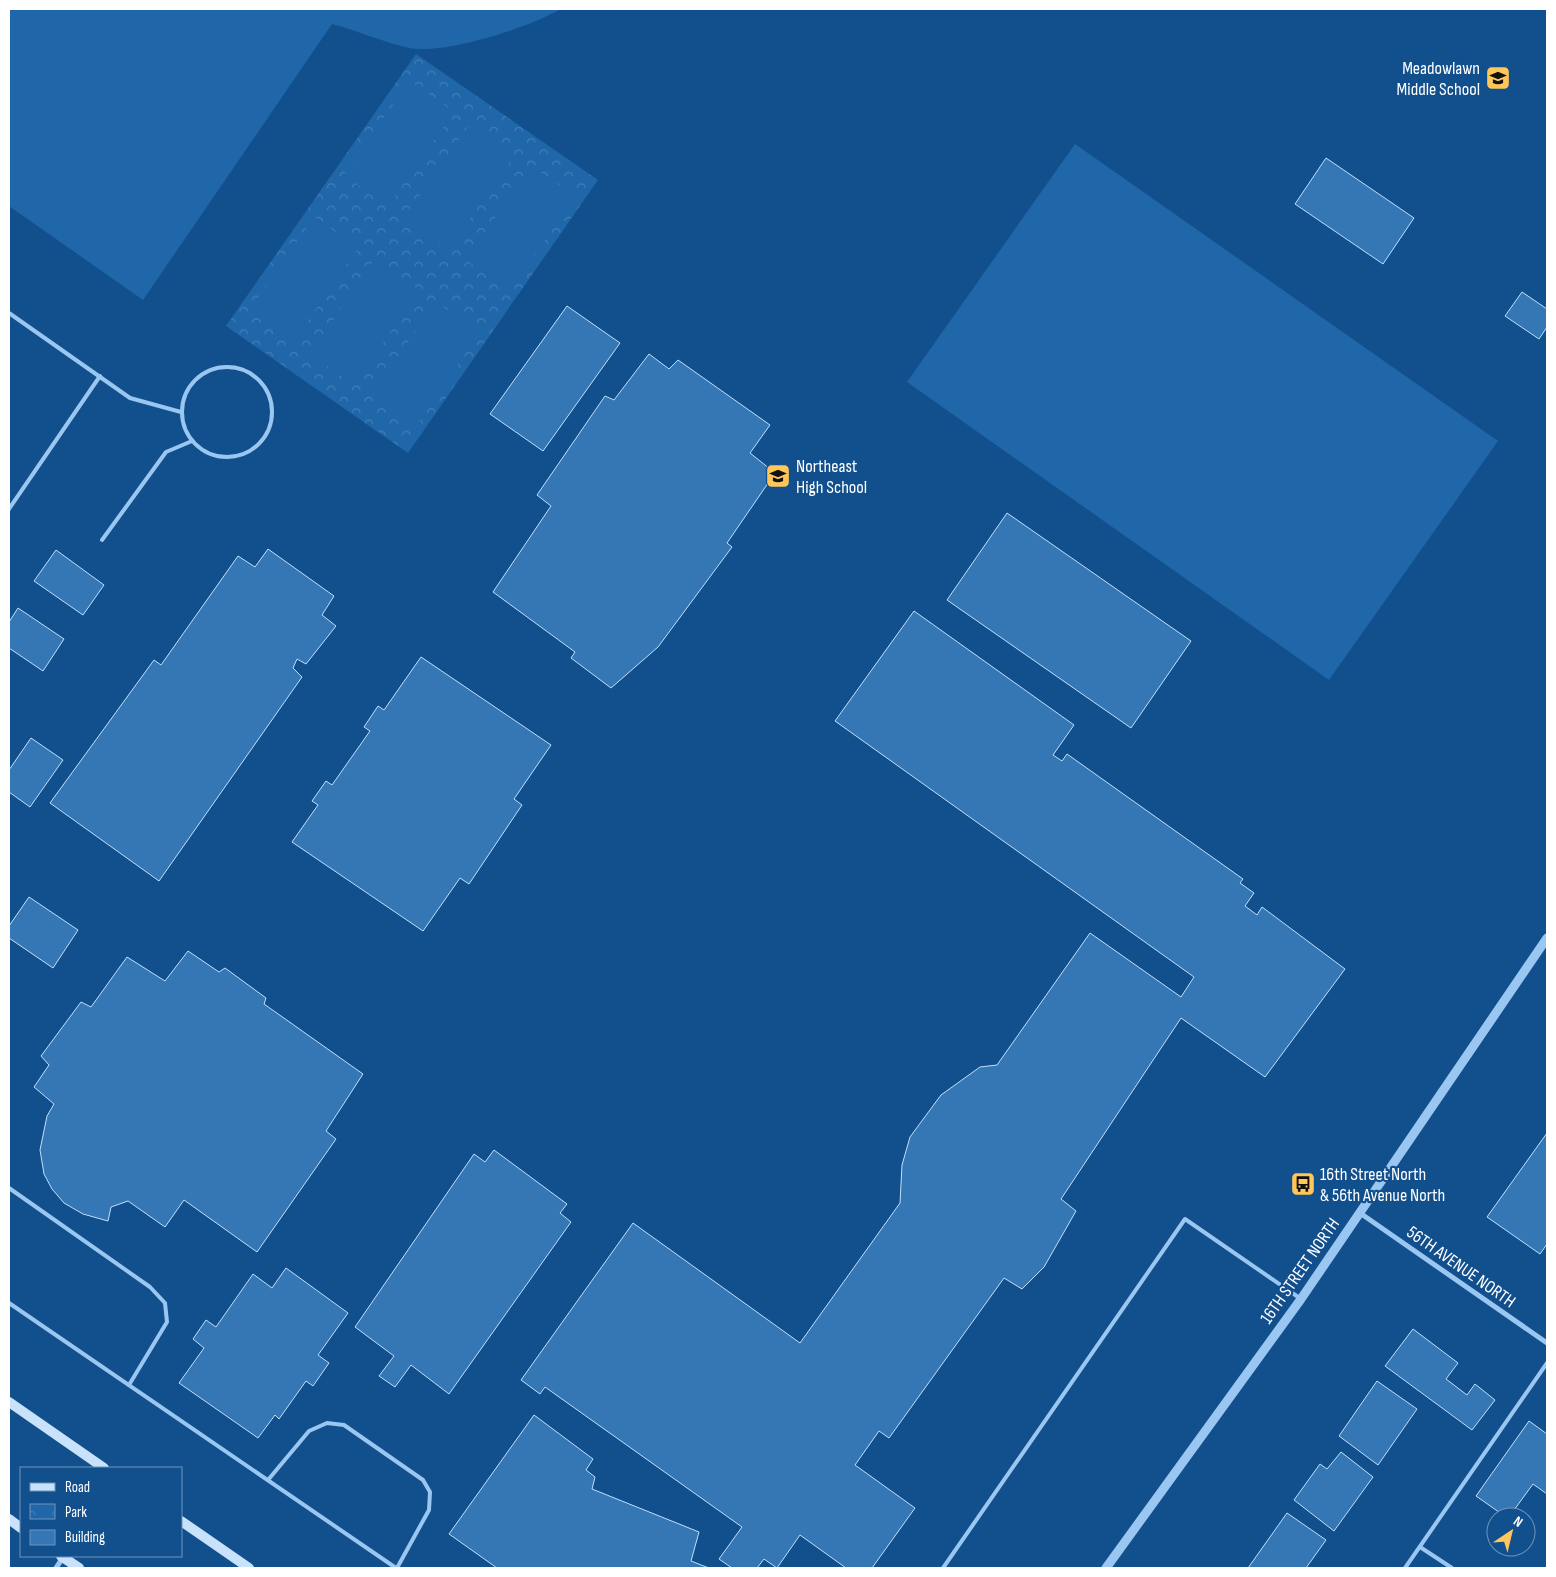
<svg xmlns="http://www.w3.org/2000/svg" width="1556" height="1577" viewBox="0 0 1556 1577" font-family="'Sofia Sans Condensed',sans-serif">
	<style>
		.park { fill: url(#park-crowns) }
		.pitch { fill: #2067aa }
		.building { fill: #3576b4; stroke: #c1e0fd }
		.lines { fill: none; stroke-linecap: round; stroke-linejoin: round }
		.service { stroke: #9ac7f1; stroke-width: 4 }
		.minor { stroke: #9ac7f1; stroke-width: 5 }
		.tertiary { stroke: #9ac7f1; stroke-width: 9 }
		.secondary { stroke: #c9e2fc; stroke-width: 10 }
		.labels { text-anchor: middle; dominant-baseline: central; stroke-width: 4.5; stroke-linejoin: round; paint-order: stroke }
		.poi-label { font-size: 18px; fill: #fff; stroke: #124f8d; text-anchor: start }
		.street-label { font-size: 18px; fill: #fff; stroke: #124f8d }
	</style>
	<defs>
		<pattern id="park-crowns" width="20" height="18" patternUnits="userSpaceOnUse" patternTransform="scale(1.25)"><rect width="20" height="18" fill="#2067aa"/><path d="M2 6a3 3 0 1 1 6 0M12 15a3 3 0 1 1 6 0" fill="none" stroke="#417eb7"/></pattern>
	</defs>
	<rect width="100%" height="100%" fill="#124f8d"/>
	<!-- park -->
	<path class="park" d="M416,54L598,180L408,453L226,326Z"/>
	<!-- pitch -->
	<g class="pitch">
		<path d="M9,9H560C532,27 443,55 409,48C383,42 358,31 332,24L143,300L9,206Z"/>
		<path d="M410,81L454,112L388,206L344,175Z"/>
		<path d="M470,124L514,155L449,249L404,218Z"/>
		<path d="M1075,144L1498,441L1329,680L907,382Z"/>
		<path d="M531,166L575,196L510,291L466,260Z"/>
		<path d="M314,217L358,248L293,342L249,311Z"/>
		<path d="M375,259L419,290L354,385L310,354Z"/>
		<path d="M436,302L480,332L415,427L371,396Z"/>
	</g>
	<!-- building -->
	<g class="building">
		<path d="M1326,158L1414,218L1383,264L1295,204Z"/>
		<path d="M1522,292L1547,309V327L1539,339L1505,316Z"/>
		<path d="M567,306L620,343L543,451L490,414Z"/>
		<path d="M649,354L669,369L678,360L770,425L750,453L775,473L727,543L732,547L658,647L611,688L571,658L575,652L493,592L551,506L537,495L605,396L614,400Z"/>
		<path d="M1007,513L1191,641L1131,728L947,600Z"/>
		<path d="M268,549L334,596L322,615L336,626L306,664L297,659L293,668L302,677L159,881L50,803L154,660L161,665L238,556L255,567Z"/>
		<path d="M56,550L104,585L83,615L34,581Z"/>
		<path d="M18,608L64,639L43,671L9,648V622Z"/>
		<path d="M914,611L1074,725L1053,755L1062,761L1067,754L1243,879L1240,883L1254,893L1245,906L1257,915L1262,907L1345,969L1265,1077L1181,1018L1061,1199L1076,1211L1044,1267L1022,1289L1004,1278L889,1438L879,1431L855,1465L915,1508L872,1568H846L800,1535L777,1568L764,1559L757,1568H732L719,1559L742,1527L545,1387L540,1394L521,1380L633,1223L800,1343L900,1203L902,1165L910,1137L941,1095L980,1067L997,1065L1090,933L1181,997L1194,977L835,721Z"/>
		<path d="M421,657L551,745L514,799L522,805L469,884L460,878L423,931L292,842L318,805L312,801L326,781L332,785L370,731L364,727L378,706L384,710Z"/>
		<path d="M31,738L63,760L30,807L9,792V770Z"/>
		<path d="M29,897L78,930L53,968L9,938V926Z"/>
		<path d="M188,951L219,972L225,968L266,998L264,1004L363,1074L326,1131L336,1139L257,1252L184,1200L165,1227L128,1201L111,1207L108,1221L83,1214L64,1203L52,1189L44,1174L40,1150L47,1116L54,1104L34,1087L49,1065L41,1056L81,1002L91,1007L127,957L165,981Z"/>
		<path d="M1547,1133V1244L1540,1254L1487,1217Z"/>
		<path d="M494,1150L567,1204L560,1213L571,1222L449,1394L411,1365L395,1387L379,1376L394,1356L355,1327L474,1154L485,1162Z"/>
		<path d="M286,1268L348,1313L318,1355L329,1363L313,1386L306,1381L279,1419L275,1415L258,1438L179,1383L204,1348L193,1339L206,1320L216,1327L253,1274L272,1288Z"/>
		<path d="M1413,1329L1458,1363L1446,1379L1467,1395L1475,1384L1495,1400L1472,1430L1385,1366Z"/>
		<path d="M1377,1381L1417,1409L1378,1465L1339,1436Z"/>
		<path d="M534,1415L593,1459L586,1470L595,1477L592,1489L699,1532L691,1561L709,1568H497L449,1534Z"/>
		<path d="M1529,1421L1547,1434V1494L1533,1484L1509,1517H1506L1476,1496Z"/>
		<path d="M1341,1452L1373,1477L1334,1531L1294,1500L1320,1464L1327,1469Z"/>
		<path d="M1287,1513L1326,1540L1306,1568H1248Z"/>
	</g>
	<g class="lines">
		<!-- service -->
		<g class="service">
			<path d="M9,313L130,398L181,412"/>
			<circle cx="227" cy="412" r="45"/>
			<path d="M9,509L100,376"/>
			<path d="M102,540L166,452L192,441"/>
			<path d="M9,1188L150,1287L165,1303L167,1322L129,1385"/>
			<path d="M9,1303L396,1568"/>
			<path d="M268,1480L309,1431L327,1423L344,1425L423,1480L430,1492L429,1510L397,1568"/>
			<path d="M1420,1547L1452,1568"/>
			<path d="M943,1568L1185,1219L1301,1299"/>
			<path d="M1405,1568L1547,1363"/>
		</g>
		<!-- minor -->
		<g class="minor">
			<path d="M1360,1213L1547,1343"/>
			<path d="M56,1568L64,1556"/>
		</g>
		<!-- tertiary -->
		<path class="tertiary" d="M1106,1568L1301,1299L1547,938"/>
		<!-- secondary -->
		<g class="secondary">
			<path d="M9,1402L104,1468"/>
			<path d="M9,1519L21,1528"/>
			<path d="M181,1521L249,1568"/>
			<path d="M61,1556L79,1568"/>
		</g>
	</g>
	<!-- icons -->
	<defs>
		<symbol id="school-square" viewBox="-11 -11 22 22"><rect x="-9" y="-9" width="18" height="18" rx="4" fill="#ffc65a" stroke="#124f8d"/><path d="M0-5L7-2L0 1L-7-2ZM-4 1L0 2.5L4 1V4Q0 6-4 4Z" fill="#111"/></symbol>
		<symbol id="bus-square" viewBox="-11 -11 22 22"><rect x="-9" y="-9" width="18" height="18" rx="4" fill="#ffc65a" stroke="#124f8d"/><path d="M-5-6H5V4H4V6H2V4H-2V6H-4V4H-5ZM-3.5-4V0h7V-4ZM-3.5 1.2v1.5H-2V1.2ZM2 1.2v1.5H3.5V1.2Z" fill="#111"/></symbol>
	</defs>
	<g fill-rule="evenodd">
		<use href="#school-square" x="1484" y="64" width="28" height="28"/>
		<use href="#school-square" x="764" y="462" width="28" height="28"/>
		<use href="#bus-square" x="1289" y="1170" width="28" height="28"/>
	</g>
	<g class="labels">
		<!-- poi labels -->
		<g class="poi-label">
			<text x="1480" y="68" text-anchor="end">Meadowlawn<tspan x="1480" dy="21">Middle School</tspan></text>
			<text x="796" y="466">Northeast<tspan x="796" dy="21">High School</tspan></text>
			<text x="1320" y="1174">16th Street North<tspan x="1320" dy="21">&amp; 56th Avenue North</tspan></text>
		</g>
		<!-- street labels -->
		<g class="street-label">
			<text transform="translate(1461 1267) rotate(35)">56TH AVENUE NORTH</text>
			<text transform="translate(1300 1271) rotate(-55)">16TH STREET NORTH</text>
		</g>
	</g>
	<!-- border -->
	<rect width="1556" height="1577" fill="none" stroke="#ffffff" stroke-width="20"/>
	<!-- legend -->
	<rect x="20" y="1467" width="162" height="90" fill="#124f8d" stroke="#7195bb"/>
	<rect x="30" y="1483" width="25" height="8" fill="#c9e2fc" stroke="#7195bb"/>
	<text x="65" y="1492" font-size="15" fill="#ffffff">Road</text>
	<rect x="30" y="1504" width="25" height="15" fill="url(#park-crowns)" stroke="#7195bb"/>
	<text x="65" y="1517" font-size="15" fill="#ffffff">Park</text>
	<rect x="30" y="1530" width="25" height="15" fill="#3576b4" stroke="#7195bb"/>
	<text x="65" y="1542" font-size="15" fill="#ffffff">Building</text>
	<!-- north arrow -->
	<g transform="translate(1511 1532) rotate(35)"><circle r="24" fill="#124f8d" stroke="#7195bb"/>
	<path d="M0-4L9 19L0 12L-9 19Z" fill="#ffc65a"/>
	<text y="-8" font-size="14" font-weight="bold" text-anchor="middle" fill="#ffffff">N</text>
	</g>
</svg>
